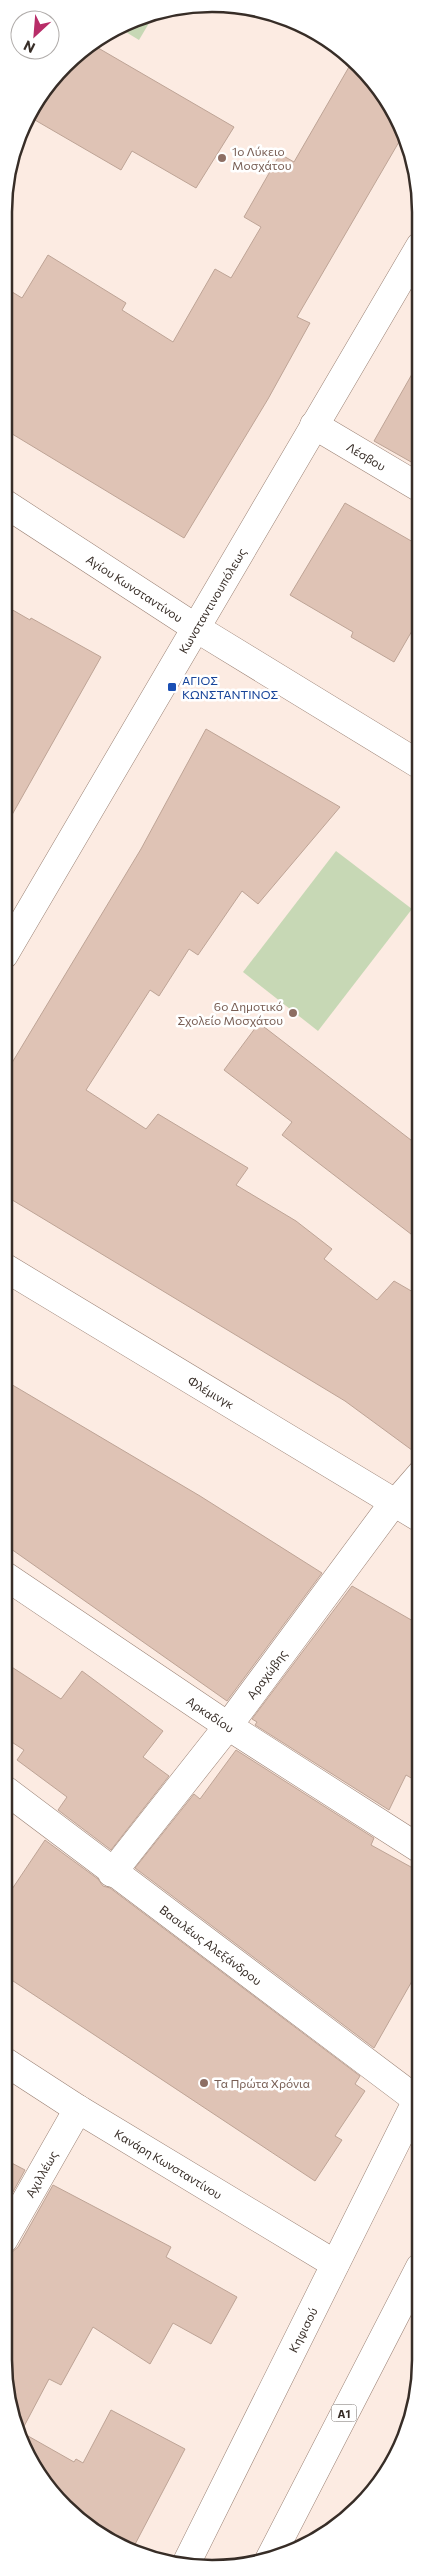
<svg xmlns="http://www.w3.org/2000/svg" width="424" height="2573" viewBox="0 0 424 2573" font-family="Commissioner,sans-serif">
	<style>
		.green { fill: #c7d8b5 }
		.building { fill: #dfc3b5; stroke: #bea496 }
		.lines { fill: none; stroke-linecap: round; stroke-linejoin: round }
		.pedestrian-casing { stroke: #9b8275; stroke-width: 25 }
		.minor-casing { stroke: #9b8275; stroke-width: 29 }
		.motorway-casing { stroke: #9b8275; stroke-width: 29 }
		.pedestrian { stroke: #fff; stroke-width: 24 }
		.minor { stroke: #fff; stroke-width: 28 }
		.motorway { stroke: #fff; stroke-width: 28 }
		.education-dot { fill: #8d6e63; stroke: #fff; stroke-width: 2 }
		.transit-dot { fill: #1a4fb4; stroke: #fff; stroke-width: 2 }
		.labels { text-anchor: middle; dominant-baseline: central; stroke-width: 5; stroke-linejoin: round; paint-order: stroke }
		.shield { fill: #fff; stroke: #736c68; stroke-width: 1 }
		.shield-label { font-size: 11px; font-weight: bold; fill: #372d27 }
		.education-label { font-size: 12px; fill: #785e54; stroke: #fff; text-anchor: start }
		.street-label { font-size: 12px; fill: #372d27; stroke: #fff }
		.transit-label { font-size: 12px; fill: #164399; stroke: #fff; text-anchor: start }
		.rim { fill: none; stroke: #372d27; stroke-width: 2.5 }
	</style>
	<rect width="100%" height="100%" fill="#fcebe2"/>
	<!-- green -->
	<g class="green">
		<path d="M155,13L139,40L121,29L145,15Z"/>
		<path d="M336,851L412,909L318,1031L243,972Z"/>
	</g>
	<!-- building -->
	<g class="building">
		<path d="M93,45L234,127L196,188L132,151L121,170L28,116L75,55Z"/>
		<path d="M353,60L359,65L399,120L403,135L297,317L310,323L268,399L184,538L4,429V287L22,298L48,255L126,303L122,310L173,342L215,269L231,278L261,227L244,217L280,154L294,162Z"/>
		<path d="M420,360V467L374,441Z"/>
		<path d="M345,503L420,546V617L394,662L351,637L353,632L290,595Z"/>
		<path d="M4,605L30,620L31,618L101,657L4,829Z"/>
		<path d="M206,729L340,807L258,904L242,891L198,955L189,949L159,996L150,990L86,1090L146,1129L158,1114L248,1168L236,1185L296,1221L332,1249L324,1259L377,1300L394,1281L420,1296V1456L345,1401L4,1195V1076L141,849Z"/>
		<path d="M259,1023L420,1147V1241L282,1135L292,1122L224,1070Z"/>
		<path d="M4,1380L200,1496L322,1573L227,1701L4,1544Z"/>
		<path d="M352,1586L420,1625V1783L406,1775L389,1810L255,1725L257,1722L252,1719Z"/>
		<path d="M4,1662L61,1699L82,1671L163,1731L143,1757L169,1776L111,1850L58,1810L67,1797L17,1760L24,1750L4,1737Z"/>
		<path d="M236,1750L374,1838L371,1845L420,1872V1967L374,2048L135,1868L194,1794L200,1799Z"/>
		<path d="M45,1840L98,1879L103,1886L110,1888L360,2076L355,2084L365,2091L335,2136L342,2140L315,2181L4,1975V1901Z"/>
		<path d="M4,2159L25,2170L4,2208Z"/>
		<path d="M53,2185L171,2247L166,2257L237,2297L211,2344L173,2323L150,2364L93,2327L61,2385L49,2379L21,2432L74,2462L76,2459L83,2463L111,2410L185,2449L131,2552L65,2508L20,2440L4,2361V2255L11,2253L18,2247Z"/>
	</g>
	<g class="lines">
		<defs>
			<path id="pedestrian" d="M394,1502L420,1472"/>
			<g id="minor">
				<path id="s1" d="M314,425L420,488"/>
				<path id="s2" d="M4,503L196,628L420,765"/>
				<path id="s3" d="M4,955L420,246"/>
				<path id="s4" d="M4,1267L420,1518"/>
				<path id="s5" d="M4,1575L228,1726L420,1849"/>
				<path id="s6" d="M4,1789L417,2100"/>
				<path id="s7" d="M112,1873L228,1726L394,1502"/>
				<path id="s8" d="M4,2061L78,2109L335,2264"/>
				<path id="s9" d="M4,2239L78,2109"/>
				<path id="s10" d="M185,2566L420,2094"/>
			</g>
			<path id="motorway" d="M269,2560L420,2267"/>
		</defs>
		<!-- pedestrian casing -->
		<use href="#pedestrian" class="pedestrian-casing"/>
		<!-- minor casing -->
		<use href="#minor" class="minor-casing"/>
		<!-- motorway casing -->
		<use href="#motorway" class="motorway-casing"/>
		<!-- pedestrian -->
		<use href="#pedestrian" class="pedestrian"/>
		<!-- minor -->
		<use href="#minor" class="minor"/>
		<!-- motorway -->
		<use href="#motorway" class="motorway"/>
	</g>
	<!-- markers -->
	<g class="education-dot">
		<circle cx="222" cy="158" r="5"/>
		<circle cx="293" cy="1013" r="5"/>
		<circle cx="204" cy="2083" r="5"/>
	</g>
	<rect class="transit-dot" x="167" y="682" width="10" height="10" rx="2.5"/>
	<g class="labels">
		<!-- shield labels -->
		<rect class="shield" x="331.5" y="2404.5" width="25" height="17" rx="4"/>
		<g class="shield-label">
			<text x="344" y="2413">Α1</text>
		</g>
		<!-- education labels -->
		<g class="education-label">
			<text x="232" y="151">1ο Λύκειο<tspan x="232" dy="14">Μοσχάτου</tspan></text>
			<text x="283" y="1006" text-anchor="end">6ο Δημοτικό<tspan x="283" dy="14">Σχολείο Μοσχάτου</tspan></text>
			<text x="214" y="2083">Τα Πρώτα Χρόνια</text>
		</g>
		<!-- street labels -->
		<g class="street-label">
			<text stroke="none"><textPath href="#s1" startOffset="61">Λέσβου</textPath></text>
			<text stroke="none"><textPath href="#s2" startOffset="156">Αγίου Κωνσταντίνου</textPath></text>
			<text stroke="none"><textPath href="#s3" startOffset="411">Κωνσταντινουπόλεως</textPath></text>
			<text stroke="none"><textPath href="#s4" startOffset="242">Φλέμινγκ</textPath></text>
			<text stroke="none"><textPath href="#s7" startOffset="252">Αραχώβης</textPath></text>
			<text stroke="none"><textPath href="#s5" startOffset="249">Αρκαδίου</textPath></text>
			<text stroke="none"><textPath href="#s6" startOffset="259">Βασιλέως Αλεξάνδρου</textPath></text>
			<text stroke="none"><textPath href="#s8" startOffset="194">Κανάρη Κωνσταντίνου</textPath></text>
			<text stroke="none"><textPath href="#s9" startOffset="75">Αχιλλέως</textPath></text>
			<text stroke="none"><textPath href="#s10" startOffset="264">Κηφισού</textPath></text>
		</g>
		<!-- transit labels -->
		<g class="transit-label">
			<text x="182" y="680">ΑΓΙΟΣ<tspan x="182" dy="14">ΚΩΝΣΤΑΝΤΙΝΟΣ</tspan></text>
		</g>
	</g>
	<!-- crop -->
	<path d="M0 0H424V2573H0ZM212 12H212A200 200 0 0 1 412 212V2360A200 200 0 0 1 212 2560H212A200 200 0 0 1 12 2360V212A200 200 0 0 1 212 12Z" fill="#fff" fill-rule="evenodd"/>
	<path class="rim" d="M212 12H212A200 200 0 0 1 412 212V2360A200 200 0 0 1 212 2560H212A200 200 0 0 1 12 2360V212A200 200 0 0 1 212 12Z"/>
	<!-- north arrow -->
	<g transform="translate(35 35) rotate(206)"><circle r="24" fill="#ffffff" stroke="#afaba9"/>
	<path d="M0-4L9 19L0 12L-9 19Z" fill="#b82d68"/>
	<text y="-8" font-size="14" font-weight="bold" text-anchor="middle" fill="#372d27">N</text>
	</g>
</svg>
